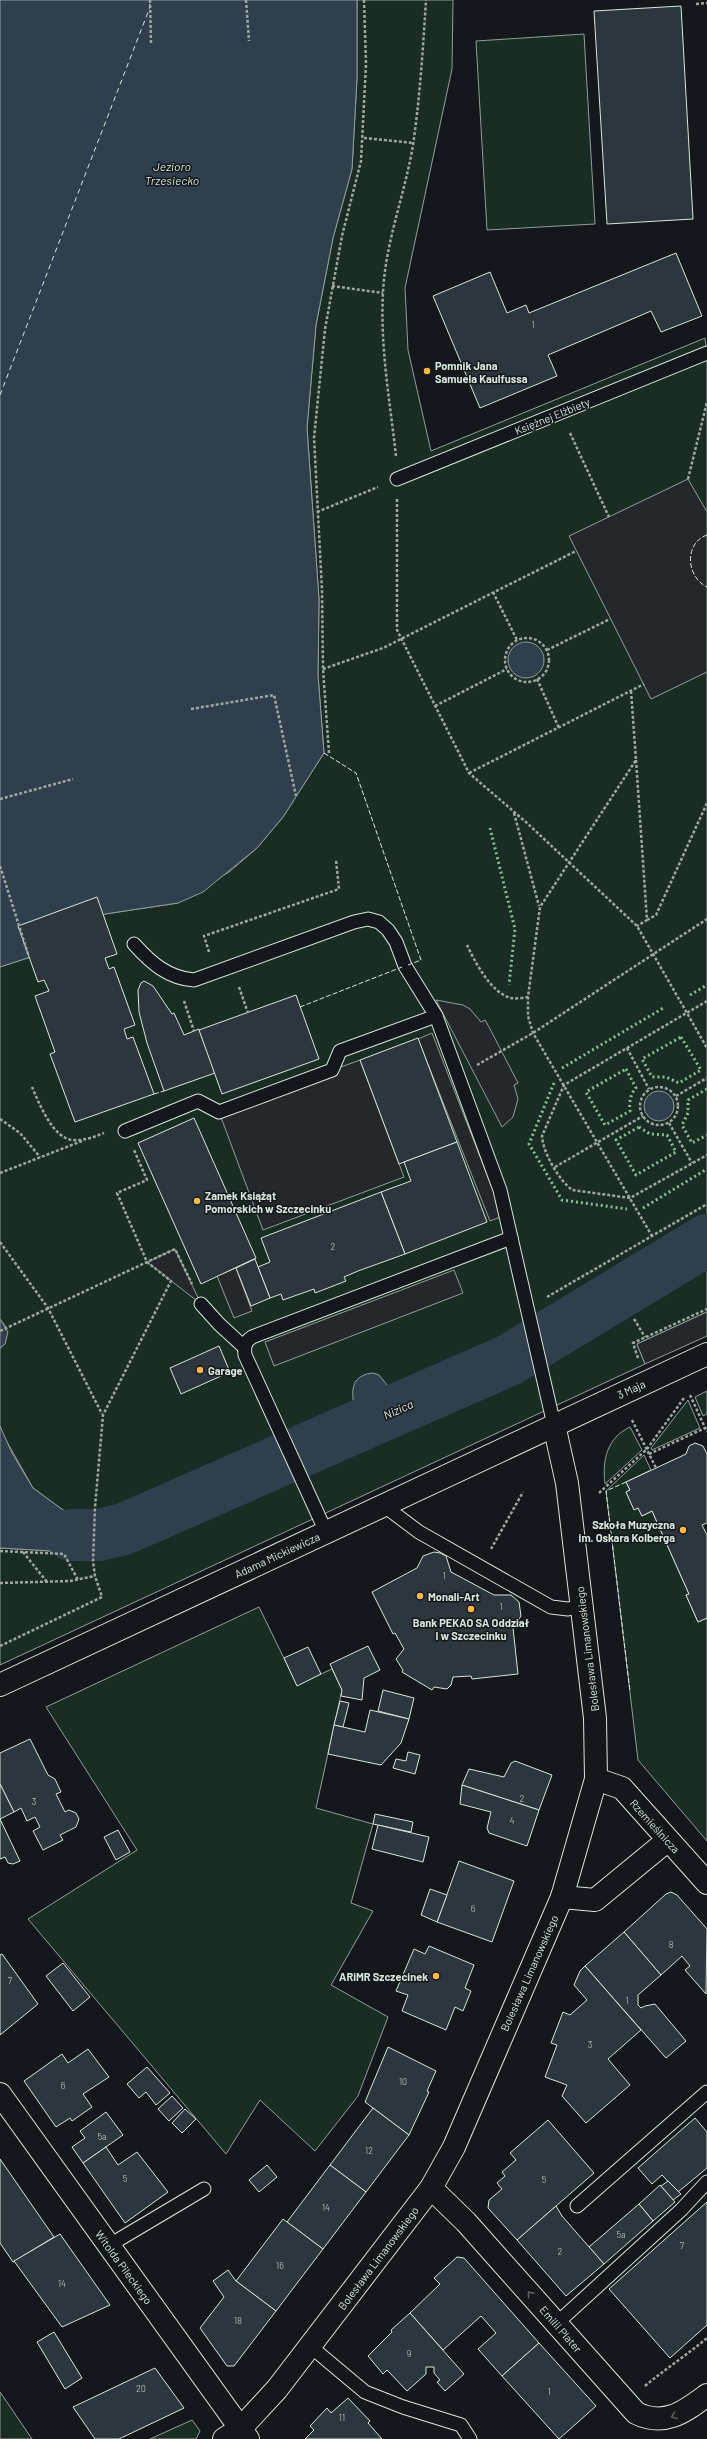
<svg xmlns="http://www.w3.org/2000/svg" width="707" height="2439" viewBox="0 0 707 2439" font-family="Barlow,sans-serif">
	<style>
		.green { fill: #1a2d24; stroke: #939e99 }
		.parking { fill: #24282b; stroke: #939e99 }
		.water { fill: #2f3f4d; stroke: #939e99 }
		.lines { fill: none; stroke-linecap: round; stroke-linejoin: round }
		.river { stroke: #2f3f4d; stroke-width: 52 }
		.ferry { stroke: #d8e6dc; stroke-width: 1; stroke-dasharray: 5 4; stroke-linecap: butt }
		.building { fill: #2c363c; stroke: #d8e6dc }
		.lane-casing { stroke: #d8e6dc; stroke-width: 15 }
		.street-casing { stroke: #d8e6dc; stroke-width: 24 }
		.path { stroke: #9da8a2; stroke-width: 2.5; stroke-dasharray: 3 2; stroke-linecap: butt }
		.lane { stroke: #14181c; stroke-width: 13 }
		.street { stroke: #14181c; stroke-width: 22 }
		.hedge { stroke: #8ac095; stroke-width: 3; stroke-dasharray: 2 3; stroke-linecap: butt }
		.fence { stroke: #d8e6dc; stroke-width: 1; stroke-dasharray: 5 2; stroke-linecap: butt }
		.oneway { stroke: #59605f }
		.poi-dot { fill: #ffb74d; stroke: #14181c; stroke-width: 1.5 }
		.labels { text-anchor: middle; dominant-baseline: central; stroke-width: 3; stroke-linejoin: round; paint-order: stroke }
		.number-label { font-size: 9px; fill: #adbab4 }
		.poi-label { font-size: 11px; font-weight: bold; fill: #d8e6dc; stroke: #14181c; text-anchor: start }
		.street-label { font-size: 11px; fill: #d8e6dc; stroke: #14181c }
		.water-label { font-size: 12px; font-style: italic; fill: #d8e6dc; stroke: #14181c }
	</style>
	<rect width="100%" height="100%" fill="#14181c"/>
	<!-- green -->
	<g class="green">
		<path d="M357,0H453L452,69L405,288L408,350L431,451L705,338L707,357V1312L637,1344L645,1364L0,1665V1548L69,1552L74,1518L33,1488L2,1433L0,1426V1348L5,1344L6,1327L0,1319V967L55,949L105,914L178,903L229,872L257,848L283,817L324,753L318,675L319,599L307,428L316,325L333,238L352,169L357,78Z"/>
		<path d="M584,34L595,224L487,230L476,41Z"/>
		<path d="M707,1391V1414L703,1416L695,1397Z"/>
		<path d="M688,1400L700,1428L652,1450L651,1448Z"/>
		<path d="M630,1427L642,1450L605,1484C602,1460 607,1438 630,1427Z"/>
		<path d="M644,1455L651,1470L626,1482L630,1490L626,1492L634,1509L638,1508L642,1516L652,1511L689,1594L686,1595L698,1622L707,1618V1841L638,1760L606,1491Z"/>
		<path d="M259,1607L297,1685L332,1669L342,1690L316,1808L373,1824L351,1903L373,1911L331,1985L388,2017L358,2096L315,2151L260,2100L226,2154L28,1919L137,1850L46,1707Z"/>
		<path d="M0,2392L32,2439H0Z"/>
		<path d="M192,2420L200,2431L196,2439H150Z"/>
	</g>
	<!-- parking -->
	<g class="parking">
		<path d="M688,479L707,512V672L651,699L569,536Z"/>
		<path d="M436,1000L463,1005L470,1009L481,1022L485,1020L489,1027L518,1083L514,1085L518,1099L513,1117L502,1127Z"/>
		<path d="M432,1033L503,1216L490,1221L418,1039Z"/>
		<path d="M360,1060L404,1177L263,1230L219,1112Z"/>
		<path d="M175,1249L201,1304L147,1262Z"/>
		<path d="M236,1268L252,1311L234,1318L217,1276Z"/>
		<path d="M454,1270L463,1293L274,1366L265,1342Z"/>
		<path d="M707,1312V1336L645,1364L637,1344Z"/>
	</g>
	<!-- water -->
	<g class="water">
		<path d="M0,0H357V78L352,169L333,238L316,325L307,428L319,599L318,675L324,753L283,817L257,848L203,892L178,903L105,914L55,949L0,967Z"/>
		<circle cx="526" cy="660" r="18"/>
		<circle cx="659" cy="1106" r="15"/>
		<path d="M0,1319L8,1332L5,1344L0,1348Z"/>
		<path d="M373,1373L379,1375L404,1406L358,1426C355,1405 342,1376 373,1373Z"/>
		<path d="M0,1426L12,1453L33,1488L74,1518L69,1552L0,1548Z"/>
	</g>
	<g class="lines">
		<!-- river -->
		<path class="river" d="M71,1535H99L124,1529L509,1360L707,1240"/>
		<!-- ferry -->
		<path class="ferry" d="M0,395L150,7L149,0"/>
	</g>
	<!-- building -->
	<g class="building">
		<path d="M681,6L693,219L607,224L594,11Z"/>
		<path d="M676,253L702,316L661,332L651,311L548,355L557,376L480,408L433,296L490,272L507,313L526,305L529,313Z"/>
		<path d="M97,897L117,954L105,958L109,969L114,967L135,1025L124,1029L127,1039L133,1037L154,1094L75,1122L50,1054L55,1052L35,996L49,991L44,980L38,982L18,926Z"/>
		<path d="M144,981L153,986L172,1014L174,1013L184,1035L199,1029L215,1073L164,1091L147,1043L139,1012L138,990L141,983Z"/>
		<path d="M296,995L319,1059L222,1094L199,1030Z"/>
		<path d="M418,1038L457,1142L399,1164L360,1060Z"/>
		<path d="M194,1118L256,1258L201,1284L138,1143Z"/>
		<path d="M457,1142L487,1222L405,1254L381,1192L411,1181L404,1162Z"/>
		<path d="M381,1192L405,1254L358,1271L344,1277L346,1281L315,1293L314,1289L283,1300L281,1294L270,1298L258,1267L270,1262L261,1238Z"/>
		<path d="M255,1259L270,1298L251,1306L236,1268Z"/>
		<path d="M219,1346L230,1372L181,1394L170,1368Z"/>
		<path d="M695,1443L703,1446L707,1454V1523L702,1525L707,1535V1618L698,1622L686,1595L689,1594L652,1511L642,1516L638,1508L634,1510L626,1492L630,1490L626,1482L686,1454L689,1446Z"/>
		<path d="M434,1552L440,1553L446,1556L451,1572L494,1595H511L519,1602L521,1616L513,1628L518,1674L472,1679L471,1676L453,1677L451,1685L447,1689L434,1687L432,1690L402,1672L403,1670L396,1659L404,1649L395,1633L393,1634L372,1592L417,1568L423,1556Z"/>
		<path d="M368,1646L380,1670L364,1678L362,1700L341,1696L342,1690L330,1664Z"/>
		<path d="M308,1647L321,1674L297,1686L284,1658Z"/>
		<path d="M383,1690L414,1698L409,1719L378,1711Z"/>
		<path d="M340,1701L349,1703L343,1727L334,1725Z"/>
		<path d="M370,1710L409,1719L401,1743L381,1765L328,1754L334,1725L365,1732Z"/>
		<path d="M30,1739L48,1775L55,1779L61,1792L56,1794L65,1812L69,1810L76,1813L79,1819L76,1827L60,1835L63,1840L43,1850L33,1831L40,1827L35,1817L27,1821L21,1808L14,1812L0,1784V1753Z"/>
		<path d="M408,1752L420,1755L415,1774L393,1768L396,1759L406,1761Z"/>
		<path d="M515,1761L552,1775L539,1810L462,1785L469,1769L504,1777L511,1763Z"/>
		<path d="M0,1784L14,1812L0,1819L20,1861L13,1864L8,1863L5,1857L0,1859Z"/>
		<path d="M462,1785L539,1810L527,1846L489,1833L487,1828L491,1812L460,1804Z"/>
		<path d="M375,1814L413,1822L411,1832L373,1824Z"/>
		<path d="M378,1825L429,1837L423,1862L372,1849Z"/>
		<path d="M118,1830L130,1852L116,1860L104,1837Z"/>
		<path d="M459,1861L514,1881L492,1942L437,1922Z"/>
		<path d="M430,1889L447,1895L437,1922L421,1915Z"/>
		<path d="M671,1892L677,1895L707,1929L706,1994L685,1970L690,1966L682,1956L661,1975L624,1932L666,1894Z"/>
		<path d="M624,1932L661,1975L638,1995V2005L641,2008L645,2006L655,2004L686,2041L666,2058L585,1966Z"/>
		<path d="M429,1946L474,1965L465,1988L471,1991L463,2011L455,2007L446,2030L402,2011L408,1995L396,1991L414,1949L425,1954Z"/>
		<path d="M2,1954L38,2004L0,2035V1955Z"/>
		<path d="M63,1963L90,1997L73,2011L46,1976Z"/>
		<path d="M585,1966L641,2030L608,2059L630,2085L586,2123L562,2096L567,2085L545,2077L557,2045L551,2043L563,2012L570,2015L587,2000L574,1985L580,1971Z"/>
		<path d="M388,2047L436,2071L427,2091L429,2092L409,2135L365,2102Z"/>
		<path d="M88,2049L109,2077L83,2094L92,2107L72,2121L70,2118L56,2127L24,2081L62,2054L68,2063Z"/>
		<path d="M147,2067L170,2093L156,2105L146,2092L139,2098L127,2084Z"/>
		<path d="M172,2096L183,2108L169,2121L158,2109Z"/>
		<path d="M373,2108L409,2135L366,2192L330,2165Z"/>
		<path d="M185,2109L196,2119L182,2133L172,2123Z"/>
		<path d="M106,2112L123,2135L83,2163L72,2147L85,2138L80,2131Z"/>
		<path d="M695,2118L707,2132V2168L678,2192L662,2175L652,2184L638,2168Z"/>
		<path d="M548,2120L594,2173L517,2240L488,2208L489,2200L502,2189L497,2183L505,2176L502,2172L516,2160L510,2153Z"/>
		<path d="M106,2147L118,2165L137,2152L168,2192L125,2223L83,2163Z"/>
		<path d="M0,2159L54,2237L13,2262L0,2243Z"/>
		<path d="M267,2165L277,2177L259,2192L249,2180Z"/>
		<path d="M330,2165L366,2192L323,2249L287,2222Z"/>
		<path d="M668,2181L681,2194L673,2200L661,2186Z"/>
		<path d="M660,2185L675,2202L653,2221L639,2204Z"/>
		<path d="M707,2202V2325L670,2358L609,2289Z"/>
		<path d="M639,2204L653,2221L604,2264L589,2247Z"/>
		<path d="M556,2206L562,2216L604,2264L566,2296L517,2240Z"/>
		<path d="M283,2219L323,2249L276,2311L236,2281Z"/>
		<path d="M60,2234L110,2305L62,2327L14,2261Z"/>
		<path d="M457,2257L464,2258L539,2343L502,2376L478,2349L496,2333L481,2316L443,2350L410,2313L440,2284L434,2278Z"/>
		<path d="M228,2270L236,2281L276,2311L234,2366H227L200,2328L224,2297L213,2281Z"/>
		<path d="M410,2313L464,2374L445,2391L437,2382L440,2380L434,2373V2367H426V2374L407,2391L387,2370L383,2374L368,2356L392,2332L391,2330Z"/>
		<path d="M54,2332L82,2378L65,2389L37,2342Z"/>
		<path d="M539,2343L596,2406L559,2439L502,2376Z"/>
		<path d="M155,2368L184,2408L119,2439H95L73,2407Z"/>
		<path d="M348,2398L370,2421L368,2423L382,2439H305L314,2430L310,2426L327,2408L331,2413Z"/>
	</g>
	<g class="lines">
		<defs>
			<g id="lane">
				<path d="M397,479L707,353"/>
				<path d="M134,944C151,963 168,978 194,980L354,922L368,919L379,922L388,930L396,942L405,966L436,1016L500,1190L554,1425"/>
				<path d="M125,1131L198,1101L219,1112L332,1070L340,1051L436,1016"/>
				<path d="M201,1304L219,1324L244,1347"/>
				<path d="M383,1505L419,1532L551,1607L568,1609L582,1606"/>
				<path d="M326,1532L245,1355C244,1346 245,1342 252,1337L511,1238"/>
				<path d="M577,2206L707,2092"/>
				<path d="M108,2246L204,2189"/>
				<path d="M556,2324L681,2210L707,2182"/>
				<path d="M310,2346L365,2392L403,2407L461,2425L470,2439"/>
			</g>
			<g id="street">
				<path d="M0,1685L707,1354"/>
				<path d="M596,1779L622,1788L707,1883"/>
				<path d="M562,1897L595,1900L668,1840"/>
				<path d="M0,2094L248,2439"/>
				<path d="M431,2188L466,2222L636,2413C665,2427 684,2412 707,2395"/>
				<path d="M224,2439L241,2428L277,2389L431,2188L454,2147L562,1897L596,1779L595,1718L567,1483L554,1425"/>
			</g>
		</defs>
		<!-- lane casing -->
		<use href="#lane" class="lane-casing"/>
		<!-- street casing -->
		<use href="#street" class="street-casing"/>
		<!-- path -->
		<g class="path">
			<path d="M150,0L151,43"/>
			<path d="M246,0L249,41"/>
			<path d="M696,4L707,3"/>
			<path d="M364,138L413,143"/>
			<path d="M332,286L383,293"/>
			<path d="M570,433L609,517"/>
			<path d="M396,456C390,402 380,347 383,293C385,243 405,194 413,145C420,97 423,48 426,0"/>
			<path d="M688,479L707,402"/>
			<path d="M397,499V630L469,773L527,823L637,926L707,1048"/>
			<path d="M317,512L378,487"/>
			<path d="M493,592L517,640"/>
			<circle cx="527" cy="660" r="22"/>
			<path d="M547,650L610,619"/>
			<path d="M323,669L383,648L576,551"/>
			<path d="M537,679L559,728"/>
			<path d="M631,691L636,760L540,907L528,997V1016L533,1033L652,1236"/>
			<path d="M435,706L507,669"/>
			<path d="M191,709L274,695L296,796"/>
			<path d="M329,753L323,669L322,590L314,438L325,329L342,236L361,161L366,64L364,0"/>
			<path d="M636,760L647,920L637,926"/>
			<path d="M469,773L644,684"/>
			<path d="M0,799L73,779"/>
			<path d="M514,813L539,906"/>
			<path d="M0,866L29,957"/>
			<path d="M647,920L656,915L707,803"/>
			<path d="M467,945C475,962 491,993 511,998C516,999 523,998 528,997"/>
			<path d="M209,952L204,936L339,889L336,860"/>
			<path d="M239,987L248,1013"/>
			<path d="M184,1001L194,1031"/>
			<path d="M707,1001L564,1085L542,1136C543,1153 559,1180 572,1190L630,1198L707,1155"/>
			<path d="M627,1048L649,1089"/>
			<path d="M477,1065L533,1033L707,919"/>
			<circle cx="659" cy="1106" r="19"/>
			<path d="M32,1087C39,1103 53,1139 73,1140C84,1141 94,1137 104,1133"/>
			<path d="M676,1096L707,1078"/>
			<path d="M0,1119L20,1133L40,1157"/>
			<path d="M669,1123L692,1163"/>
			<path d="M555,1167L643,1116"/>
			<path d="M0,1173L82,1141"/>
			<path d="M0,1242L48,1308L102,1414"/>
			<path d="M547,1297L707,1204"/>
			<path d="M634,1319L645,1337"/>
			<path d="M0,1331L175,1249L192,1284"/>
			<path d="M638,1358L633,1343L707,1309"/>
			<path d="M690,1395L707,1432"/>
			<path d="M632,1420L656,1468"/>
			<path d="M649,1454L705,1428"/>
			<path d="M599,1493L647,1449L684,1398"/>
			<path d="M491,1549L523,1492"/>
			<path d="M0,1551L64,1554L78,1580"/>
			<path d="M23,1552L47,1582"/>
			<path d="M0,1583L70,1581L95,1576"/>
			<path d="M0,1646L102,1597L95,1576L93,1561L95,1507L103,1415L171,1281L147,1262L117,1193L147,1180L134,1150"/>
			<path d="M645,2386C665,2369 687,2355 707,2338"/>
		</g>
		<!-- lane -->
		<use href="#lane" class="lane"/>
		<!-- street -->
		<use href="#street" class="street"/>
		<!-- hedge -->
		<g class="hedge">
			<path d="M490,828L515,929L509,985"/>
			<path d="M690,995L707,985"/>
			<path d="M681,1037L701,1070L679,1083L666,1077H652L642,1059Z"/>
			<path d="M562,1068L665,1007"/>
			<path d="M626,1069L636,1088C630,1094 629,1103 630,1111L605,1125L586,1092Z"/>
			<path d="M554,1083L529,1144L562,1200L627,1209"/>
			<path d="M707,1089L688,1100V1113L682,1125L692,1143L707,1135"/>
			<path d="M639,1127L650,1134L667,1135L676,1152L636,1175L616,1140Z"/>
			<path d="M643,1208L707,1169"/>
		</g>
		<!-- fence -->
		<g class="fence">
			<path d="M707,535C684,543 686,577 707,587"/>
			<path d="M324,753L356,773L421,960L408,965"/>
			<path d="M300,1007L402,967"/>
			<path d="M154,1094L164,1091"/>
			<path d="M626,1482L606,1491L630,1691"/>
		</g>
	</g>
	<!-- one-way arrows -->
	<defs><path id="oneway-chevron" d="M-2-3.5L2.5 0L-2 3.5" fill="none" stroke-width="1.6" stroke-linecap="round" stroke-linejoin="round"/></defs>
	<g class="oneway">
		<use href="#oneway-chevron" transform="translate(530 2294) rotate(-131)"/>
		<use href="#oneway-chevron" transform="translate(674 2416) rotate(159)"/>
	</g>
	<!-- markers -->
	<g class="poi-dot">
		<circle cx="427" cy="371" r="4"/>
		<circle cx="197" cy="1201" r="4"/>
		<circle cx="200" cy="1370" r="4"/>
		<circle cx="683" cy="1530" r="4"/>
		<circle cx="420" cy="1596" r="4"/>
		<circle cx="471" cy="1609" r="4"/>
		<circle cx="436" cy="1976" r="4"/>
	</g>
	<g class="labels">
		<!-- number labels -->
		<g class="number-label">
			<text x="533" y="324">1</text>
			<text x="333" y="1246">2</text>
			<text x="444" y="1575">1</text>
			<text x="501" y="1606">1</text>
			<text x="522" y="1798">2</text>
			<text x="34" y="1801">3</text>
			<text x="512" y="1820">4</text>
			<text x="473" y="1908">6</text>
			<text x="671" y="1944">8</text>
			<text x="10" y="1980">7</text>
			<text x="627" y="2000">1</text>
			<text x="590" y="2044">3</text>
			<text x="403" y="2081">10</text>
			<text x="63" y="2085">6</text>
			<text x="102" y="2136">5a</text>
			<text x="369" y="2150">12</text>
			<text x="125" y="2178">5</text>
			<text x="544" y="2179">5</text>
			<text x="326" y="2207">14</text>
			<text x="621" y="2234">5a</text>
			<text x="682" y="2245">7</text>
			<text x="560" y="2251">2</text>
			<text x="280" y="2265">16</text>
			<text x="62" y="2283">14</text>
			<text x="238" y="2320">18</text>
			<text x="409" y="2353">9</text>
			<text x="141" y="2388">20</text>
			<text x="549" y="2391">1</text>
			<text x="342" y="2417">11</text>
		</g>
		<!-- poi labels -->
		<g class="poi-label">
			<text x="435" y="365">Pomnik Jana<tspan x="435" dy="13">Samuela Kaulfussa</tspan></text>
			<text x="205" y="1195">Zamek Książąt<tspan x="205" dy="13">Pomorskich w Szczecinku</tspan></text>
			<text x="208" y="1370">Garage</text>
			<text x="675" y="1524" text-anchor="end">Szkoła Muzyczna<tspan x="675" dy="13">im. Oskara Kolberga</tspan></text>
			<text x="428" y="1596">Monali-Art</text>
			<text x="471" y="1622" text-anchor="middle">Bank PEKAO SA Oddział<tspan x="471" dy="13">I w Szczecinku</tspan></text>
			<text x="428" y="1976" text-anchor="end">ARiMR Szczecinek</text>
		</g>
		<!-- street labels -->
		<g class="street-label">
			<text transform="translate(552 416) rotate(-22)">Księżnej Elżbiety</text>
			<text transform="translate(631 1389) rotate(-25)">3 Maja</text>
			<text transform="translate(277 1555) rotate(-25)">Adama Mickiewicza</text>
			<text transform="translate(587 1649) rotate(-97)">Bolesława Limanowskiego</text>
			<text transform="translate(655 1826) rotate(48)">Rzemieślnicza</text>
			<text transform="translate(529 1973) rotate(-66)">Bolesława Limanowskiego</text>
			<text transform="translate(378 2258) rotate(-53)">Bolesława Limanowskiego</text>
			<text transform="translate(124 2267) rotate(54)">Witolda Pileckiego</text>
			<text transform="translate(561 2329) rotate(49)">Emilii Plater</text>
		</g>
		<!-- water labels -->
		<g class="water-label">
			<text x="172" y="166">Jezioro<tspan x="172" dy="14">Trzesiecko</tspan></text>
			<text transform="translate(398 1409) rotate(-24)">Nizica</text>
		</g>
	</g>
</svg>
